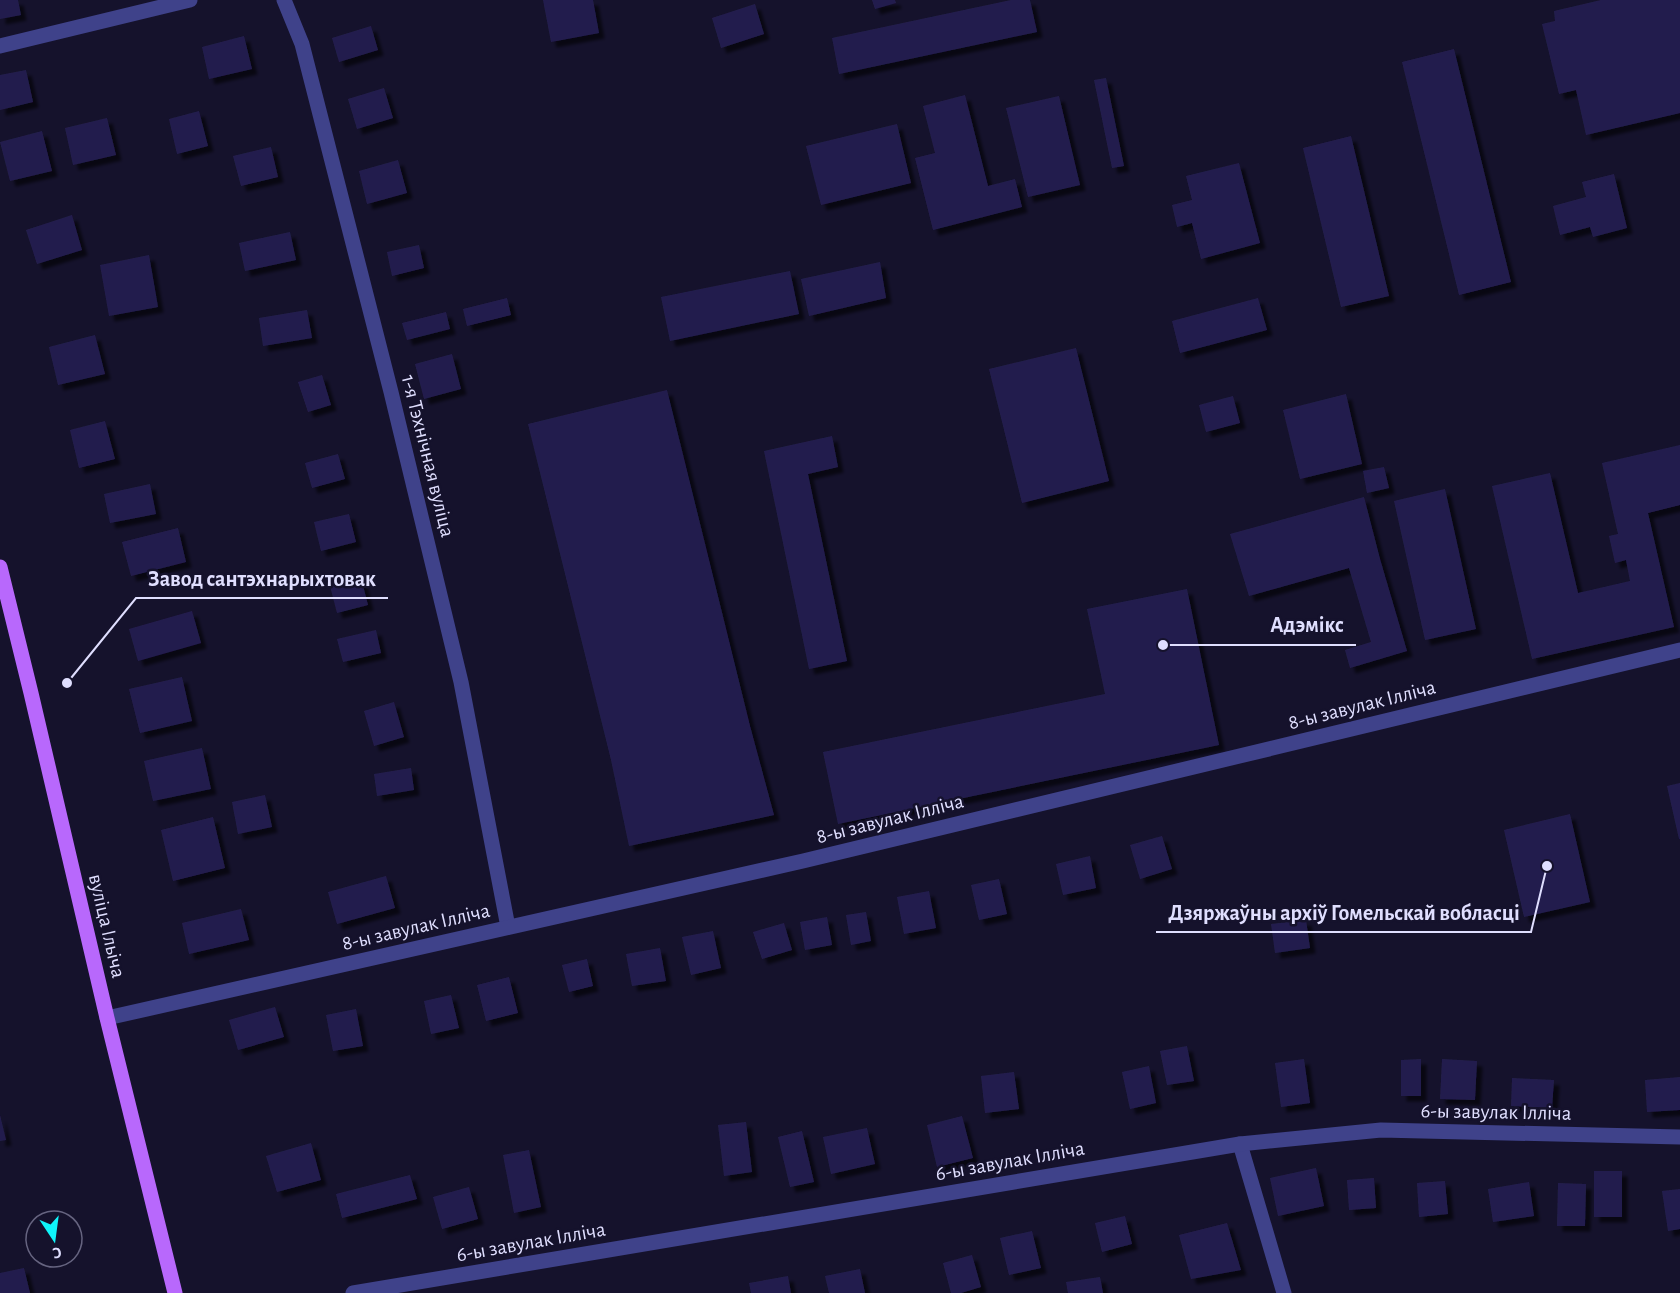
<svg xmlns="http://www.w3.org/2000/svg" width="1680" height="1293" viewBox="0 0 1680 1293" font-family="'Alegreya Sans',sans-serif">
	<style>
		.building { fill: #241f4d; filter: url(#shadow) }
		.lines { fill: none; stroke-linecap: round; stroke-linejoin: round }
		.minor { stroke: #3f428a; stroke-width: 15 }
		.major { stroke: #b868fc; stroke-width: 15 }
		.labels { text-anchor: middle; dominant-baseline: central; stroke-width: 5; stroke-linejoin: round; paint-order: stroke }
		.street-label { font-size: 21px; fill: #dfdefe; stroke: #15122c }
		.leader { fill: none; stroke: #dfdefe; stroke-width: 2 }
		.callout-dot { fill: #dfdefe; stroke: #15122c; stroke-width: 2 }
		.callout-label { font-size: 22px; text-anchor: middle; font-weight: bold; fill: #dfdefe; stroke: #15122c; stroke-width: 5; stroke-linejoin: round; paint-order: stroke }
	</style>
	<defs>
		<filter id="shadow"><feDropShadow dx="5.5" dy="5.5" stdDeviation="1.5" flood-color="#0009"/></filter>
	</defs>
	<rect width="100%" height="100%" fill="#15122c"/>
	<!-- building -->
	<g class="building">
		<path d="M0,0H18L21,15L0,19Z"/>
		<path d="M543,0H593L599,33L551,42Z"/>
		<path d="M872,0H895L896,3L875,9Z"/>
		<path d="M1011,0H1030L1037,32L839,74L832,38Z"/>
		<path d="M1601,0H1680V113L1586,135L1576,90L1559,94L1542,24L1555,21L1554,11Z"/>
		<path d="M755,4L764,34L721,48L712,18Z"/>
		<path d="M371,26L378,50L339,62L332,38Z"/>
		<path d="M244,36L252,69L209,79L202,47Z"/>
		<path d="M1454,49L1511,282L1459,295L1402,62Z"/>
		<path d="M26,70L33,102L0,110V75Z"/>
		<path d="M1106,78L1124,166L1112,168L1094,80Z"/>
		<path d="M384,88L393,118L357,129L348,99Z"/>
		<path d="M965,95L988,186L1015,179L1022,207L933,230L915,158L935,153L923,106Z"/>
		<path d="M1059,96L1080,185L1028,197L1006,108Z"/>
		<path d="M199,111L208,146L177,154L169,119Z"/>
		<path d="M107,118L116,155L73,165L65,128Z"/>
		<path d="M897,124L911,183L821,205L806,146Z"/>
		<path d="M42,131L52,171L10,181L0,142Z"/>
		<path d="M1351,136L1389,296L1341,307L1303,148Z"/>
		<path d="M271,147L278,177L241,186L233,156Z"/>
		<path d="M398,160L407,193L367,204L359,171Z"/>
		<path d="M1239,163L1260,243L1201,259L1192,223L1177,227L1172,205L1192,200L1186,176Z"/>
		<path d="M1614,174L1627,228L1593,237L1590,227L1560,235L1553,206L1586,197L1582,182Z"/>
		<path d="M72,215L82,250L37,264L26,230Z"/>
		<path d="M290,232L296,260L245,271L239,243Z"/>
		<path d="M419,245L424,268L392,276L387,252Z"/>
		<path d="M149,255L158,307L109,316L100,265Z"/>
		<path d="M880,262L886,298L809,316L801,279Z"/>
		<path d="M790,271L799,314L670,341L661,297Z"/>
		<path d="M507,298L511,315L467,326L463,309Z"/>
		<path d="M1258,298L1267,330L1180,353L1172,321Z"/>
		<path d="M307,310L312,338L263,346L259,318Z"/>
		<path d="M446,312L450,329L407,340L402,323Z"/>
		<path d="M95,335L105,374L58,385L49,347Z"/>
		<path d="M1076,348L1109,481L1022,503L989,369Z"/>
		<path d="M452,354L461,389L424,399L415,364Z"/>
		<path d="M322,375L331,405L308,412L298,382Z"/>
		<path d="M667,390L750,726L774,815L629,846L611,760L528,424Z"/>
		<path d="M1346,394L1362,464L1300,479L1283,410Z"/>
		<path d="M1233,396L1240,423L1206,432L1199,405Z"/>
		<path d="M105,421L115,459L79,468L70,430Z"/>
		<path d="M832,436L838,467L808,474L847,661L809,669L764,451Z"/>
		<path d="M1680,445V505L1648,513L1674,627L1532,659L1492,486L1550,473L1578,593L1630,581L1626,560L1615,563L1609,536L1618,534L1602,463Z"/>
		<path d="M338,454L345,479L312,488L305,463Z"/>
		<path d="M1384,467L1389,488L1367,493L1363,471Z"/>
		<path d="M150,484L156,514L110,523L104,494Z"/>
		<path d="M1445,489L1476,629L1425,640L1394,501Z"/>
		<path d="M1364,497L1380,559L1407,651L1350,668L1345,650L1371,642L1349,568L1249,596L1230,534Z"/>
		<path d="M349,514L356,542L321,551L314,522Z"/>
		<path d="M178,528L186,562L131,576L122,542Z"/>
		<path d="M360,574L368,605L337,613L329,582Z"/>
		<path d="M1187,589L1219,745L838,824L823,752L1105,694L1087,609Z"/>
		<path d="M192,611L201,643L138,661L129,629Z"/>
		<path d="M376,630L381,653L343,662L337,639Z"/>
		<path d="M182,677L192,721L140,733L129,689Z"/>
		<path d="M394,702L404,737L374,746L364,711Z"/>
		<path d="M202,748L211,789L153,801L144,761Z"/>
		<path d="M411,768L414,790L377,796L374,774Z"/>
		<path d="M1680,783V839H1679L1667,786Z"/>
		<path d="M265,795L272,827L238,834L232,802Z"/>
		<path d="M1570,814L1590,902L1524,917L1504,830Z"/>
		<path d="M213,817L225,868L173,881L161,830Z"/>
		<path d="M1162,836L1172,869L1140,879L1130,845Z"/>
		<path d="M1090,856L1096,888L1063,895L1056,864Z"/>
		<path d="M386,876L395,908L337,924L328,892Z"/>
		<path d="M999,879L1007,914L979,920L971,885Z"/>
		<path d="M929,891L936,928L904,934L897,897Z"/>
		<path d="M241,909L249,940L189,954L182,923Z"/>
		<path d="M866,912L871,941L851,945L846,915Z"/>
		<path d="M827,917L832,945L805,950L800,922Z"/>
		<path d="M1306,920L1310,948L1275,953L1271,924Z"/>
		<path d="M784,923L792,950L762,959L753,932Z"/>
		<path d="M713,931L721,968L691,975L682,937Z"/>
		<path d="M660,948L666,981L632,986L626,954Z"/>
		<path d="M587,959L593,986L569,992L562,965Z"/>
		<path d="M509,977L518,1013L486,1021L477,985Z"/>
		<path d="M451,995L459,1028L431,1034L424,1001Z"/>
		<path d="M275,1007L284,1037L238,1050L229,1020Z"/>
		<path d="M356,1009L363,1046L333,1051L326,1015Z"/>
		<path d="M1187,1046L1194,1081L1167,1085L1160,1051Z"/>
		<path d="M1304,1059L1310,1103L1281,1107L1275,1063Z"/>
		<path d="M1421,1059V1096H1401V1060Z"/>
		<path d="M1442,1059L1477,1061L1475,1100L1440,1099Z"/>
		<path d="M1149,1066L1156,1103L1130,1109L1122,1072Z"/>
		<path d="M1014,1072L1019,1109L985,1113L981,1076Z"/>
		<path d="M1680,1077V1110L1647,1112L1645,1080Z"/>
		<path d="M1512,1078L1554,1080L1552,1108L1511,1106Z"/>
		<path d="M0,1115L6,1140L0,1141Z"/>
		<path d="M962,1116L973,1158L937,1167L927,1125Z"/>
		<path d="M746,1122L752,1172L724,1176L718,1125Z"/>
		<path d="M867,1128L875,1164L831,1174L823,1137Z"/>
		<path d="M802,1131L814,1182L790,1187L778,1137Z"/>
		<path d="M311,1143L321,1180L277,1192L266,1156Z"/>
		<path d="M529,1150L541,1207L514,1213L503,1155Z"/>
		<path d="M1316,1168L1324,1206L1278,1216L1270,1178Z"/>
		<rect x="1594" y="1171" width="28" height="46"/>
		<path d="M410,1175L417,1199L342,1218L336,1194Z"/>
		<path d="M1374,1178L1376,1208L1349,1210L1347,1180Z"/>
		<path d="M1445,1181L1448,1214L1419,1217L1417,1183Z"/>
		<path d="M1529,1182L1534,1216L1493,1222L1488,1189Z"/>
		<path d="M1558,1183L1586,1184L1585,1226H1557Z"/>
		<path d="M469,1187L478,1219L442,1229L433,1197Z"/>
		<path d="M1680,1189V1229L1668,1231L1662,1191Z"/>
		<path d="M1125,1216L1132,1244L1102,1252L1095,1223Z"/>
		<path d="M1227,1223L1241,1270L1191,1279L1179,1235Z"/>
		<path d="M1032,1231L1041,1268L1009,1275L1000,1238Z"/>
		<path d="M972,1255L981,1287L961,1293H951L943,1263Z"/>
		<path d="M24,1268L30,1293H0V1273Z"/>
		<path d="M860,1269L865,1293H829L825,1276Z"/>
		<path d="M788,1276L791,1293H751L749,1283Z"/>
		<path d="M1100,1277L1103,1293H1068L1066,1282Z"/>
	</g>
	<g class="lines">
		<!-- minor -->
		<g class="minor">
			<path d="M284,0L302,44L391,392L461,682L508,927"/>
			<path d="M0,46L190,0"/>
			<path d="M107,1018L803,861L1680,650"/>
			<path d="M1240,1144L1284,1293"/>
			<path d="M353,1293L1240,1144L1381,1130L1680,1137"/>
		</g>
		<!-- major -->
		<path class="major" d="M0,567L31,693L107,1018L175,1293"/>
	</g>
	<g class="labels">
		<!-- street labels -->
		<g class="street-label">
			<text transform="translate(428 456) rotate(76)">1-я Тэхнічная вуліца</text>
			<text transform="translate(1362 705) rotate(-14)">8-ы завулак Ілліча</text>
			<text transform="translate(890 819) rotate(-14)">8-ы завулак Ілліча</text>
			<text transform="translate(107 926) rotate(77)">вуліца Ільіча</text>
			<text transform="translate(416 927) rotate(-13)">8-ы завулак Ілліча</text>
			<text transform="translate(1496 1112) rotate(1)">6-ы завулак Ілліча</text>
			<text transform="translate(1010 1161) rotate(-10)">6-ы завулак Ілліча</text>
			<text transform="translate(531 1242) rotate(-10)">6-ы завулак Ілліча</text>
		</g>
	</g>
	<!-- callouts -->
	<path class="leader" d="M67 683L136 598H388M1163 645L1258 645H1356M1547 866L1531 932H1156"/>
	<g class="callout-dot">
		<circle cx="67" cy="683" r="6"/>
		<circle cx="1163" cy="645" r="6"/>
		<circle cx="1547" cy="866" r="6"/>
	</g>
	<g class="callout-label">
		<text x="262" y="586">Завод сантэхнарыхтовак</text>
		<text x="1307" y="632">Адэмікс</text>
		<text x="1344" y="920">Дзяржаўны архіў Гомельскай вобласці</text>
	</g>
	<!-- north arrow -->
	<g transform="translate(54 1239) rotate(167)"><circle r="28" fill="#15122c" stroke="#666480" stroke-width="1.5"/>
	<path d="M0-4.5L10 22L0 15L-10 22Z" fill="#0ff5fa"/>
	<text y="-9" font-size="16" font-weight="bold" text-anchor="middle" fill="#dfdefe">С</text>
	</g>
</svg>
